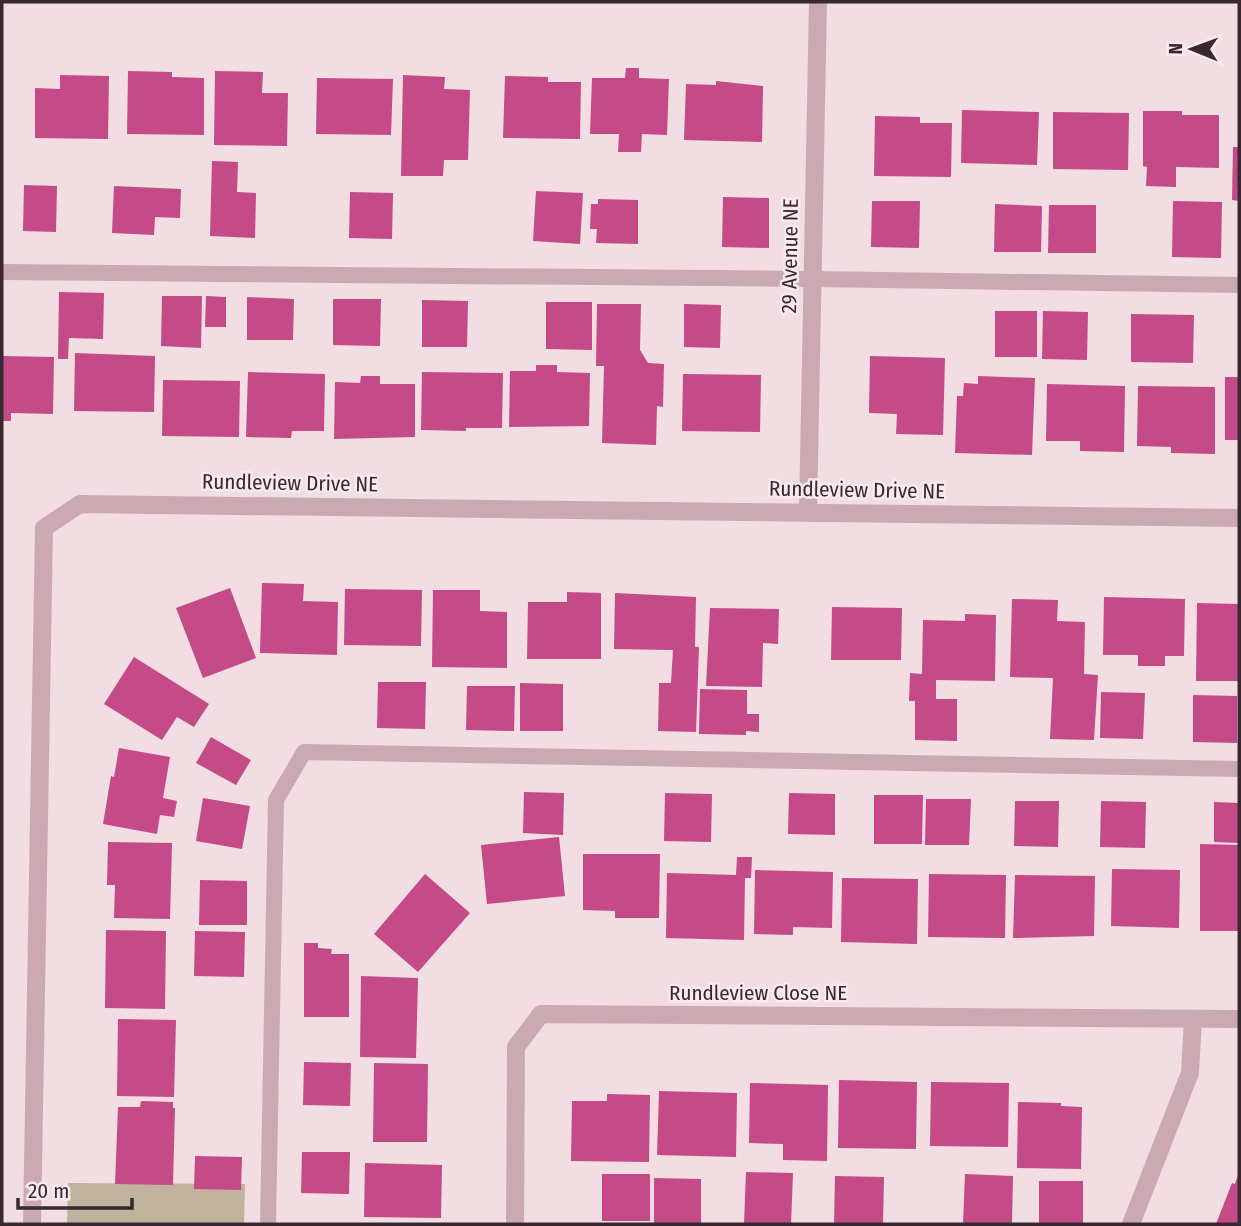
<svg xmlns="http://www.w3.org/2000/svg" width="1241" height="1226" viewBox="0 0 1241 1226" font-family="'Fira Sans Condensed',sans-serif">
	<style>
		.green { fill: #c1b29d }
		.building { fill: #c44a88 }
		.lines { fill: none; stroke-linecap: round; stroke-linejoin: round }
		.lane { stroke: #caa9b3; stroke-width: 16 }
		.street { stroke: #caa9b3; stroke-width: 18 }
		.labels { text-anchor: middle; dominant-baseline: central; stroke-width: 5; stroke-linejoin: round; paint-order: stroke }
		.street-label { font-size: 21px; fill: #37292f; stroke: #f9eaed }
	</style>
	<rect width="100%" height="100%" fill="#f2dde2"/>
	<!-- green -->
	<path class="green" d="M68,1183L245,1184L244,1224H67Z"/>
	<!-- building -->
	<g class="building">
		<path d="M626,68H639V78L669,79L667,135L642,134L641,152H618L619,134H590L592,78H625Z"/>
		<path d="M128,71L172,72V77L204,78V135L127,134Z"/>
		<path d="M215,71L263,72L262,93H288L287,146L214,145Z"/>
		<path d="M60,75L109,76L108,139L35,138V88L60,89Z"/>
		<path d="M403,75L445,77L444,89L470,90L468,160H444L443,176H401Z"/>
		<path d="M505,76L548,77V82H581L580,139L503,138Z"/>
		<path d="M317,78L393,79L391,135L316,134Z"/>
		<path d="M716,81L763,86L762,142L684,140L686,84L716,85Z"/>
		<path d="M962,110L1039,112L1037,165L961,163Z"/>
		<path d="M1143,111H1182V115H1219V168L1176,167V187L1146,186L1147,167L1143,166Z"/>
		<path d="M1053,112L1129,113L1128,170L1053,169Z"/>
		<path d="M875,116L920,117V123H952L951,177L874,176Z"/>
		<path d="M1233,147H1239V201L1232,200Z"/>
		<path d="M212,161L238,162L237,192L256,193L255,238L210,236Z"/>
		<path d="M24,185L57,186L56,232L23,231Z"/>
		<path d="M114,186L181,189L180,218L155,217L154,235L112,233Z"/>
		<path d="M536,191L583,193L580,244L533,241Z"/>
		<path d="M350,192L393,193L392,239L349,238Z"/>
		<path d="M723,197L769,198V248L722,247Z"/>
		<path d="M598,199L638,200V244L596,243L597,229H590L591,204H598Z"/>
		<path d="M872,201H920L919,248L871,247Z"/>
		<path d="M1173,201L1222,202L1221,258L1172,257Z"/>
		<path d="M995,204L1042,206L1041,252H994Z"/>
		<path d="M1049,205H1096V253H1048Z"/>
		<path d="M59,292L104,293L103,339L69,338L68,359H58Z"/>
		<path d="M162,296H202L201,348L161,346Z"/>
		<path d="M206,296L226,297V327H205Z"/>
		<path d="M247,297L294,299L293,340H247Z"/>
		<path d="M333,299H381L380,346L333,345Z"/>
		<path d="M422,300L468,301L467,347H422Z"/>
		<path d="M546,302H592V350L546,349Z"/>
		<path d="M597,304H641L640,350L648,363L664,364L663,407L657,406L656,445L602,443L604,366H596Z"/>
		<path d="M684,304L721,305L720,348L684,347Z"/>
		<rect x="995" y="311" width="42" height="46"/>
		<path d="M1043,311L1088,312L1087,360L1042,359Z"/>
		<path d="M1131,314L1194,315L1193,363L1131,362Z"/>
		<path d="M75,353L155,356L154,412L74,411Z"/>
		<path d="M3,356L54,357L53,414L11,413V421H2Z"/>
		<path d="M870,356L945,358L943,435L896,434L897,414L869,413Z"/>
		<path d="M536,365H557V372L590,373L589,426L509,427L510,371H536Z"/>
		<path d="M248,372L325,374L324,431H292L291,438L246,437Z"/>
		<path d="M422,372L503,373L502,428H466V431L421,430Z"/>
		<path d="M683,374L761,375L760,432L682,431Z"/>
		<path d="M361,376H380V384H415V437L334,439L335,382L360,383Z"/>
		<path d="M978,376L1035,378L1032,455L955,453L957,396H963L964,383L978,384Z"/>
		<rect x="1225" y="377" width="14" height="63"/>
		<path d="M163,380L240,381L239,437L162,436Z"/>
		<path d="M1047,384L1125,386L1124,452L1080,451V441H1046Z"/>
		<path d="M1138,386L1215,387V454L1171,453V447L1137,446Z"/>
		<path d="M262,583L304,584L303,601L338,602L337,655L260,653Z"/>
		<path d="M230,588L256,658L203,678L176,608Z"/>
		<path d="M345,589L422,590L421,646L344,645Z"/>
		<path d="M433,590H480V611L507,612V668L432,667Z"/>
		<path d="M567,592L601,593V659H527L528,602H567Z"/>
		<path d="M615,593L696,597L695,647H699L696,732L658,731L659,683H671L673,650L614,649Z"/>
		<path d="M1104,597L1185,599L1184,656H1165V666H1138V655H1103Z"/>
		<path d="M1012,599L1058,600L1057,621L1085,622L1084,674L1098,675L1094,740L1050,739L1053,678L1010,677Z"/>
		<path d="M1197,603L1239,604V681H1196Z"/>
		<path d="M832,607L902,608L901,660H831Z"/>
		<path d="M710,608L779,609L778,644L763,643L762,687L706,686Z"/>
		<path d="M965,614L996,615L995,681L936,680V699H957V741L915,740V701H909L910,673L922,674L923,620L965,621Z"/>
		<path d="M134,657L209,704L194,727L177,717L162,740L104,704Z"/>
		<path d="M378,682H426L425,729L377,728Z"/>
		<path d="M520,683L563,684V731H520Z"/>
		<path d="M467,686H515L514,731L466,730Z"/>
		<path d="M700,689L747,690V714H759V732L746,731V735L699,734Z"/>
		<path d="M1101,692L1145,693L1143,739L1100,738Z"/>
		<path d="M1193,695L1237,696V743L1193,742Z"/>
		<path d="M211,737L251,760L236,785L196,763Z"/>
		<path d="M119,748L170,757L163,798L177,801L174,817L160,815L157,834L103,824L111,776L114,777Z"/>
		<path d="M524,792L564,793L563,835L523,833Z"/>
		<path d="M665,793L712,794L711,842L664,841Z"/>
		<path d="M789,793L835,794V835L788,834Z"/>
		<path d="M874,795H923L922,844H874Z"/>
		<path d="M203,798L250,806L242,849L196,841Z"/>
		<path d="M926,799H971L969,845H925Z"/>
		<path d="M1015,801H1059L1058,847L1014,846Z"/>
		<path d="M1101,801L1146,802L1145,848L1100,847Z"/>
		<path d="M1214,802L1239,803V843L1214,842Z"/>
		<path d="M559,837L565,896L487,904L481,845Z"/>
		<path d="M108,842L172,843L170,919L114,918L115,885H107Z"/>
		<path d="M1200,844L1239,845V931H1200Z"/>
		<path d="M583,854H660L659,918H615V911L583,910Z"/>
		<path d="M737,857H752L751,878H745L744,940L666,938L667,873L736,875Z"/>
		<path d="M1112,869L1180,870L1179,928L1111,926Z"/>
		<path d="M755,870L833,872L832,928L793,927V935L754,934Z"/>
		<path d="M425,874L470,913L418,972L374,934Z"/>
		<path d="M929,874L1006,875L1005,938L928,937Z"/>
		<path d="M1015,875L1095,876L1094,936L1013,938Z"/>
		<path d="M842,878L918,879L917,944L841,942Z"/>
		<path d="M200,880L247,881V925H199Z"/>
		<path d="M106,930L166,931L165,1009L105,1008Z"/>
		<path d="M195,931L245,932L244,977L194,976Z"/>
		<path d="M304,943H318V948L332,949L331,954H349V1017H304Z"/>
		<path d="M361,976L418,978L416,1058L360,1057Z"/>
		<path d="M118,1019L176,1020L174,1097L117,1096Z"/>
		<path d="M304,1062L351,1063L350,1106L303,1105Z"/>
		<path d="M374,1063L428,1064L427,1142H373Z"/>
		<path d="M839,1080L917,1082L916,1149L838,1148Z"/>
		<path d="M931,1082L1009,1083L1008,1147L930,1146Z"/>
		<path d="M750,1083L828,1085L827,1161L783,1160V1144L749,1143Z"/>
		<path d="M659,1091L737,1093L736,1157L657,1155Z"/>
		<path d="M607,1094L650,1095L649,1162L571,1161L572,1101H607Z"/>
		<path d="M141,1101L173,1102V1108H175L173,1185L115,1184L118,1107H140Z"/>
		<path d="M1018,1102L1061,1103V1106L1082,1107L1081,1169L1017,1168Z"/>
		<path d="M302,1152H350L349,1194L301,1193Z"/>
		<path d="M195,1156L242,1157L241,1190L194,1189Z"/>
		<path d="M365,1163L442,1165L441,1218L364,1217Z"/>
		<path d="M746,1172L793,1173L791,1224H744Z"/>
		<path d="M1239,1172V1224H1216L1232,1183L1235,1184Z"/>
		<rect x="602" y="1174" width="48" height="47"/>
		<path d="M965,1174L1013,1176L1012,1224H963Z"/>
		<path d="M835,1176L884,1177L883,1224H834Z"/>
		<path d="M654,1178L701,1179V1223H654Z"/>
		<rect x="1039" y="1181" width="44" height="43"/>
	</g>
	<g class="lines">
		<!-- lane -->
		<g class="lane">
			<path d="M2,272L813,279L1239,285"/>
			<path d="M268,1224L276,800L304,752L1239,769"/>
		</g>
		<!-- street -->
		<g class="street">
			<path d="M808,512L818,2"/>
			<path d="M32,1224L44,528L80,504L1239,518"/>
			<path d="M515,1224L516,1047L541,1014L1239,1019"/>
			<path d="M1131,1224L1190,1073L1193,1020"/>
		</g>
	</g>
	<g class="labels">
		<!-- street labels -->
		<g class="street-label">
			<text transform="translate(790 256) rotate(-89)">29 Avenue NE</text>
			<text transform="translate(290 483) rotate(1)">Rundleview Drive NE</text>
			<text transform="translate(857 490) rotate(1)">Rundleview Drive NE</text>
			<text x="758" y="993">Rundleview Close NE</text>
		</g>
	</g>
	<!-- border -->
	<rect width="1241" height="1226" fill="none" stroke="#37292f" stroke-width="7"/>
	<!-- north arrow -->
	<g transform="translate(1192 49) rotate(271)" stroke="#f9eaed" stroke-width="5" paint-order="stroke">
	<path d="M0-5L12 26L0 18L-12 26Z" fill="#37292f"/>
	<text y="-10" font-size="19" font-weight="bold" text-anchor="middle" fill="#37292f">N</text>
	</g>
	<!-- scale -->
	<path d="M18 1198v10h114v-10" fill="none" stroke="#37292f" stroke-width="3.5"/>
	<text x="28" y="1198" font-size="21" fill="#37292f" stroke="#f9eaed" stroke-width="5" paint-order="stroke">20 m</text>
</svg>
